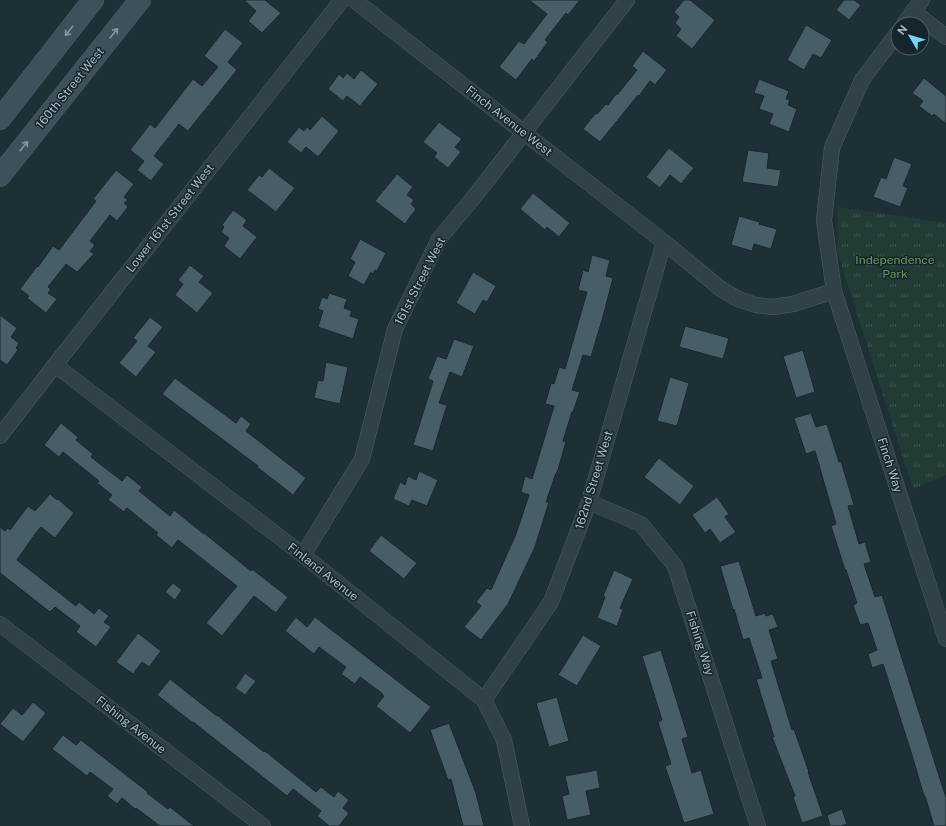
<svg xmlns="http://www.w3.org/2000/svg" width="946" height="826" viewBox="0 0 946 826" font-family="'Public Sans',sans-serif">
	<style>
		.park { fill: url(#park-tufts) }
		.building { fill: #475e66; stroke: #18272d }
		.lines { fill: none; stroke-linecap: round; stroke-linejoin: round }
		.street-casing { stroke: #4e5e65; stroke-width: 16 }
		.secondary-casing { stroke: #4e5e65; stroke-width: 22 }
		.street { stroke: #304147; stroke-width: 15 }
		.secondary { stroke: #3e515a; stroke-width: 21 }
		.oneway { stroke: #84979f }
		.labels { text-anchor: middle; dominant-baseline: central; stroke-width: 3; stroke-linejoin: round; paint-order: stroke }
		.street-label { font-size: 12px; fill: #aabcc4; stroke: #16252b }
		.park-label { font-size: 12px; fill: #659660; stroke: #16252b }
	</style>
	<defs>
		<pattern id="park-tufts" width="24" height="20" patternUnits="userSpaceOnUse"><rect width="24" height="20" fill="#223b34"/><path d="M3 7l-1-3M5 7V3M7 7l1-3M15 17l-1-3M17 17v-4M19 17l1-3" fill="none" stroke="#3f5550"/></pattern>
	</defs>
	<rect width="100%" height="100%" fill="#1d3036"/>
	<!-- park -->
	<path class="park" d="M838,207L946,223V475L913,489L837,251Z"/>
	<!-- building -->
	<g class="building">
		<path d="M244,0H265L281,13L262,33L248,21L256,11Z"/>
		<path d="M529,0H580L568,15L566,13L545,40L548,42L534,61L532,59L516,80L499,67L519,41L524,44L547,14Z"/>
		<path d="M684,0H690L715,20L692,49L676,36L681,29L675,23L679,17L674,12Z"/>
		<path d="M844,0H854L861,5L849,20L836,10Z"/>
		<path d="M806,25L832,40L821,58L813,54L804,70L787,60Z"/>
		<path d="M225,29L243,43L228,62L237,70L188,131L179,124L154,156L164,164L151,181L137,170L144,161L130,150L150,124L155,128L193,79L202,86L218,67L204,56Z"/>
		<path d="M643,51L667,70L655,85L650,81L639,96L638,95L600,142L583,129L596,113L597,114L606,104L608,105L616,94L617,95L637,70L632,66Z"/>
		<path d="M361,70L378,84L360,106L347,96L343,101L328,89L339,74L343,78L347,73L354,79Z"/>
		<path d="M924,78L946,96V124L934,114L932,116L919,106L923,101L912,93Z"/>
		<path d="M759,79L789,91L786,99L790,100L788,105L797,109L789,132L769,124L773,114L759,109L764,96L754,93Z"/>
		<path d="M322,116L339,131L318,157L306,147L301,153L287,142L299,127L304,131L307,127L310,130Z"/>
		<path d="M439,122L462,139L455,147L461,152L448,168L434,157L437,153L423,142Z"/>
		<path d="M669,148L694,168L681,184L670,175L660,188L646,177Z"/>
		<path d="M748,150L769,153L767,168L781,170L778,187L742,182Z"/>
		<path d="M894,157L912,164L903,186L908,188L900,207L873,197L881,177L886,179Z"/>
		<path d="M269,168L295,188L276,212L247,190L259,175L262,177Z"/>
		<path d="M116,170L134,184L124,197L128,200L124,203L128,207L117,221L110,215L90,241L95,245L90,251L94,254L77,272L66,264L48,287L51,289L48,293L57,299L46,313L27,298L29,296L20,289L37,266L38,267L53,246L59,250L96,201L93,199Z"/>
		<path d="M397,174L413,187L407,195L414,200L411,204L416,209L405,224L375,201Z"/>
		<path d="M533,193L570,223L559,237L547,227L545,230L520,209Z"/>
		<path d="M233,210L247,220L243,226L257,237L240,259L224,246L229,238L221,232L224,227L222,225Z"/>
		<path d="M739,216L760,222L759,224L777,229L771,249L754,244L752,251L731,245Z"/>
		<path d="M360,239L386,253L377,271L375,270L373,274L371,272L364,285L348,276L355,262L350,259Z"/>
		<path d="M592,255L610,260L606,276L613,278L604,313L591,357L583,355L572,390L580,392L573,412H572L563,441L566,442L557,473H556L546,502H549L535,547L508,604L481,640L464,627L481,606L476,602L487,588L491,590L516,534L529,495L521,492L525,476L532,479L554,406L545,404L551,383L554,384L559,367L565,369L587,292L578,290L583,270L588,272Z"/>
		<path d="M190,265L204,276L199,282L213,293L197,313L175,295L183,284L178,280Z"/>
		<path d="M473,272L496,286L487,302L483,300L475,314L456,303Z"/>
		<path d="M329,293L347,299L344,308L352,311L350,316L359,319L353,339L318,327L323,311L318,309L322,297L327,299Z"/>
		<path d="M0,315L17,328L11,337L19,343L16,348L18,350L7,365L0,360Z"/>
		<path d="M150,317L163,327L148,346L156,352L136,377L119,363L137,341L133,338Z"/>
		<path d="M685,326L729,338L723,359L679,347Z"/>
		<path d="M454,339L474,346L462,377L450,372L439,403L447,405L433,451L413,445L433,381L428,379L437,356L446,359Z"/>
		<path d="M803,350L815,392L796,398L783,356Z"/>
		<path d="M326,362L348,367L340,404L314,398L318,380L323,381Z"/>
		<path d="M670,377L689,383L677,426L657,421Z"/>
		<path d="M175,378L236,423L241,416L251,424L246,431L306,478L293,495L257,467L258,466L162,394Z"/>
		<path d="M811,413L816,427L827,424L839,462L841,461L854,505L848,506L859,544L865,542L871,562L864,564L875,597L882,595L946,798V826H934L925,796H924L911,752L883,664L872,668L868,654L877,650L868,623L860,625L853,605L857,603L846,570H845L831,526L836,524L815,451L806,454L794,418Z"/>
		<path d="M61,423L78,437L76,440L93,454L91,457L122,481L127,475L142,487L139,491L170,516L174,510L204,534V533L251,571L252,569L288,597L276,613L254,596L222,636L206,623L237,586L178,540L172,548L156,535L158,533L127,508L124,512L108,500L112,495L97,483L99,481L63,452L59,457L44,445Z"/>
		<path d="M659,458L694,486L680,505L644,477Z"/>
		<path d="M419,471L438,480L427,506L412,500L409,506L393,499L400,482L405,485L408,476L416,480Z"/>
		<path d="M50,494L57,500L58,499L74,513L55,538L41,527L35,534L17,560L76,606L79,602L94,614L99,608L109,616L104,622L111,627L96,647L76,632L80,626L55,607L50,612L0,573V527L5,531L8,528L10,530L28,506L35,511Z"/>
		<path d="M717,497L729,514L725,517L736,532L720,543L710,529L705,533L692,515Z"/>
		<path d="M381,535L417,563L404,579L369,551Z"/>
		<path d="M739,561L756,616L765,613L766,616L773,614L778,627L769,630L778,659L771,661L792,730L794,729L809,772H808L823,816L802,823L793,797L795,796L772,737H774L756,679L762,678L749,638L743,640L734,609L733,610L720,566Z"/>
		<path d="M614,570L633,579L620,608L623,610L617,626L597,618L605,597L603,596Z"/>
		<path d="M173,583L182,590L175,600L165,592Z"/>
		<path d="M296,617L307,627L315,617L431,707L410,733L376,706L384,696L382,695L383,694L360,677L355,684L341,674L346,667L319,647L314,654L285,631Z"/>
		<path d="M138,633L161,651L149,667L142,662L133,674L116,662Z"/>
		<path d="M583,635L601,646L577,686L558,675Z"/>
		<path d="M661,650L688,737L682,739L692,773L701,770L714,814L684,823L665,766L671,764L658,722L662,720L642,656Z"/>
		<path d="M245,673L256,681L245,695L235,688Z"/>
		<path d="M170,679L217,716V715L264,752L265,751L316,792L321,787L334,797L338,791L349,800L343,808L349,813L339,826H329L317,816L321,811L293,789L287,796L193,722V723L157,695Z"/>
		<path d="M557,697L569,741L549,747L536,703Z"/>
		<path d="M33,702L46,713L23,742L0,724L13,708L22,715Z"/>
		<path d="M449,723L476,793L484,826H463L451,779L448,780L430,730Z"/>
		<path d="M63,735L76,745L81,740L148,792L147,793L168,809L170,807L194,826H160L136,808L135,809L122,798L117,804L107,796L113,789L90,772L87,776L52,749Z"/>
		<path d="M597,770L600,788L586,791L591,815L567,820L562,796L569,794L565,776Z"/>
		<path d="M842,809L847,824L841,826H830L827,815Z"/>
	</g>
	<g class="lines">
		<defs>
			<g id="street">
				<path d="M354,0L664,242L721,289L738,299L756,305L773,307L793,304L834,291"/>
				<path d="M913,11L946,37"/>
				<path d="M904,24L922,0"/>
				<path d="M898,32L862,80L832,148L824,220L834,291L946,639"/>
				<path d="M55,365L303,555L484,700L504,740L522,826"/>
				<path d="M0,436L55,365L342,0"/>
				<path d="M589,502L641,524L675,566L758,826"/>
				<path d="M303,555L362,459L395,329L439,239L474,197L627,0"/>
				<path d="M0,624L263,826"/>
				<path d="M484,700L551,602L589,502L664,242"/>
			</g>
			<g id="secondary">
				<path d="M0,119L93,0"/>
				<path d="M0,176L140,0"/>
			</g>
		</defs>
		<!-- street casing -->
		<use href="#street" class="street-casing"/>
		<!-- secondary casing -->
		<use href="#secondary" class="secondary-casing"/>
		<!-- street -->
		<use href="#street" class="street"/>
		<!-- secondary -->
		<use href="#secondary" class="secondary"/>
	</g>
	<!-- one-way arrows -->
	<defs><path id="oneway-shaft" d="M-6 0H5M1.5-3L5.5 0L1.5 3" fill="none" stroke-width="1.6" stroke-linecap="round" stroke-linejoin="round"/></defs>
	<g class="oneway">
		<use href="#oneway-shaft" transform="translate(69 31) rotate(128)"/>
		<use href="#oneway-shaft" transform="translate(114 33) rotate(-51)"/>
		<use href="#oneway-shaft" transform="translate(24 146) rotate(-51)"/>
	</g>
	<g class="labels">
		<!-- street labels -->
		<g class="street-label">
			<text transform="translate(70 88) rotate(-51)">160th Street West</text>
			<text transform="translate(509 121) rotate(38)">Finch Avenue West</text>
			<text transform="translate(170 218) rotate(-52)">Lower 161st Street West</text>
			<text transform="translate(420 281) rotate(-63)">161st Street West</text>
			<text transform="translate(890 465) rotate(72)">Finch Way</text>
			<text transform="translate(594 480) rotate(-73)">162nd Street West</text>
			<text transform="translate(323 572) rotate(38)">Finland Avenue</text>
			<text transform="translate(700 643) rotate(72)">Fishing Way</text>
			<text transform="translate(131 725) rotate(38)">Fishing Avenue</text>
		</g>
		<!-- park labels -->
		<g class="park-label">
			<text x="895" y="260">Independence<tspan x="895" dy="14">Park</tspan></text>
		</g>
	</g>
	<!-- north arrow -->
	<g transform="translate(910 36) rotate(308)"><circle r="19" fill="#16252b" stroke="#516168"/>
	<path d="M0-3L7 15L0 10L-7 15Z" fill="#74d6ff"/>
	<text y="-6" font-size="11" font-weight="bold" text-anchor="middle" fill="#aabcc4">N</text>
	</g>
</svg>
